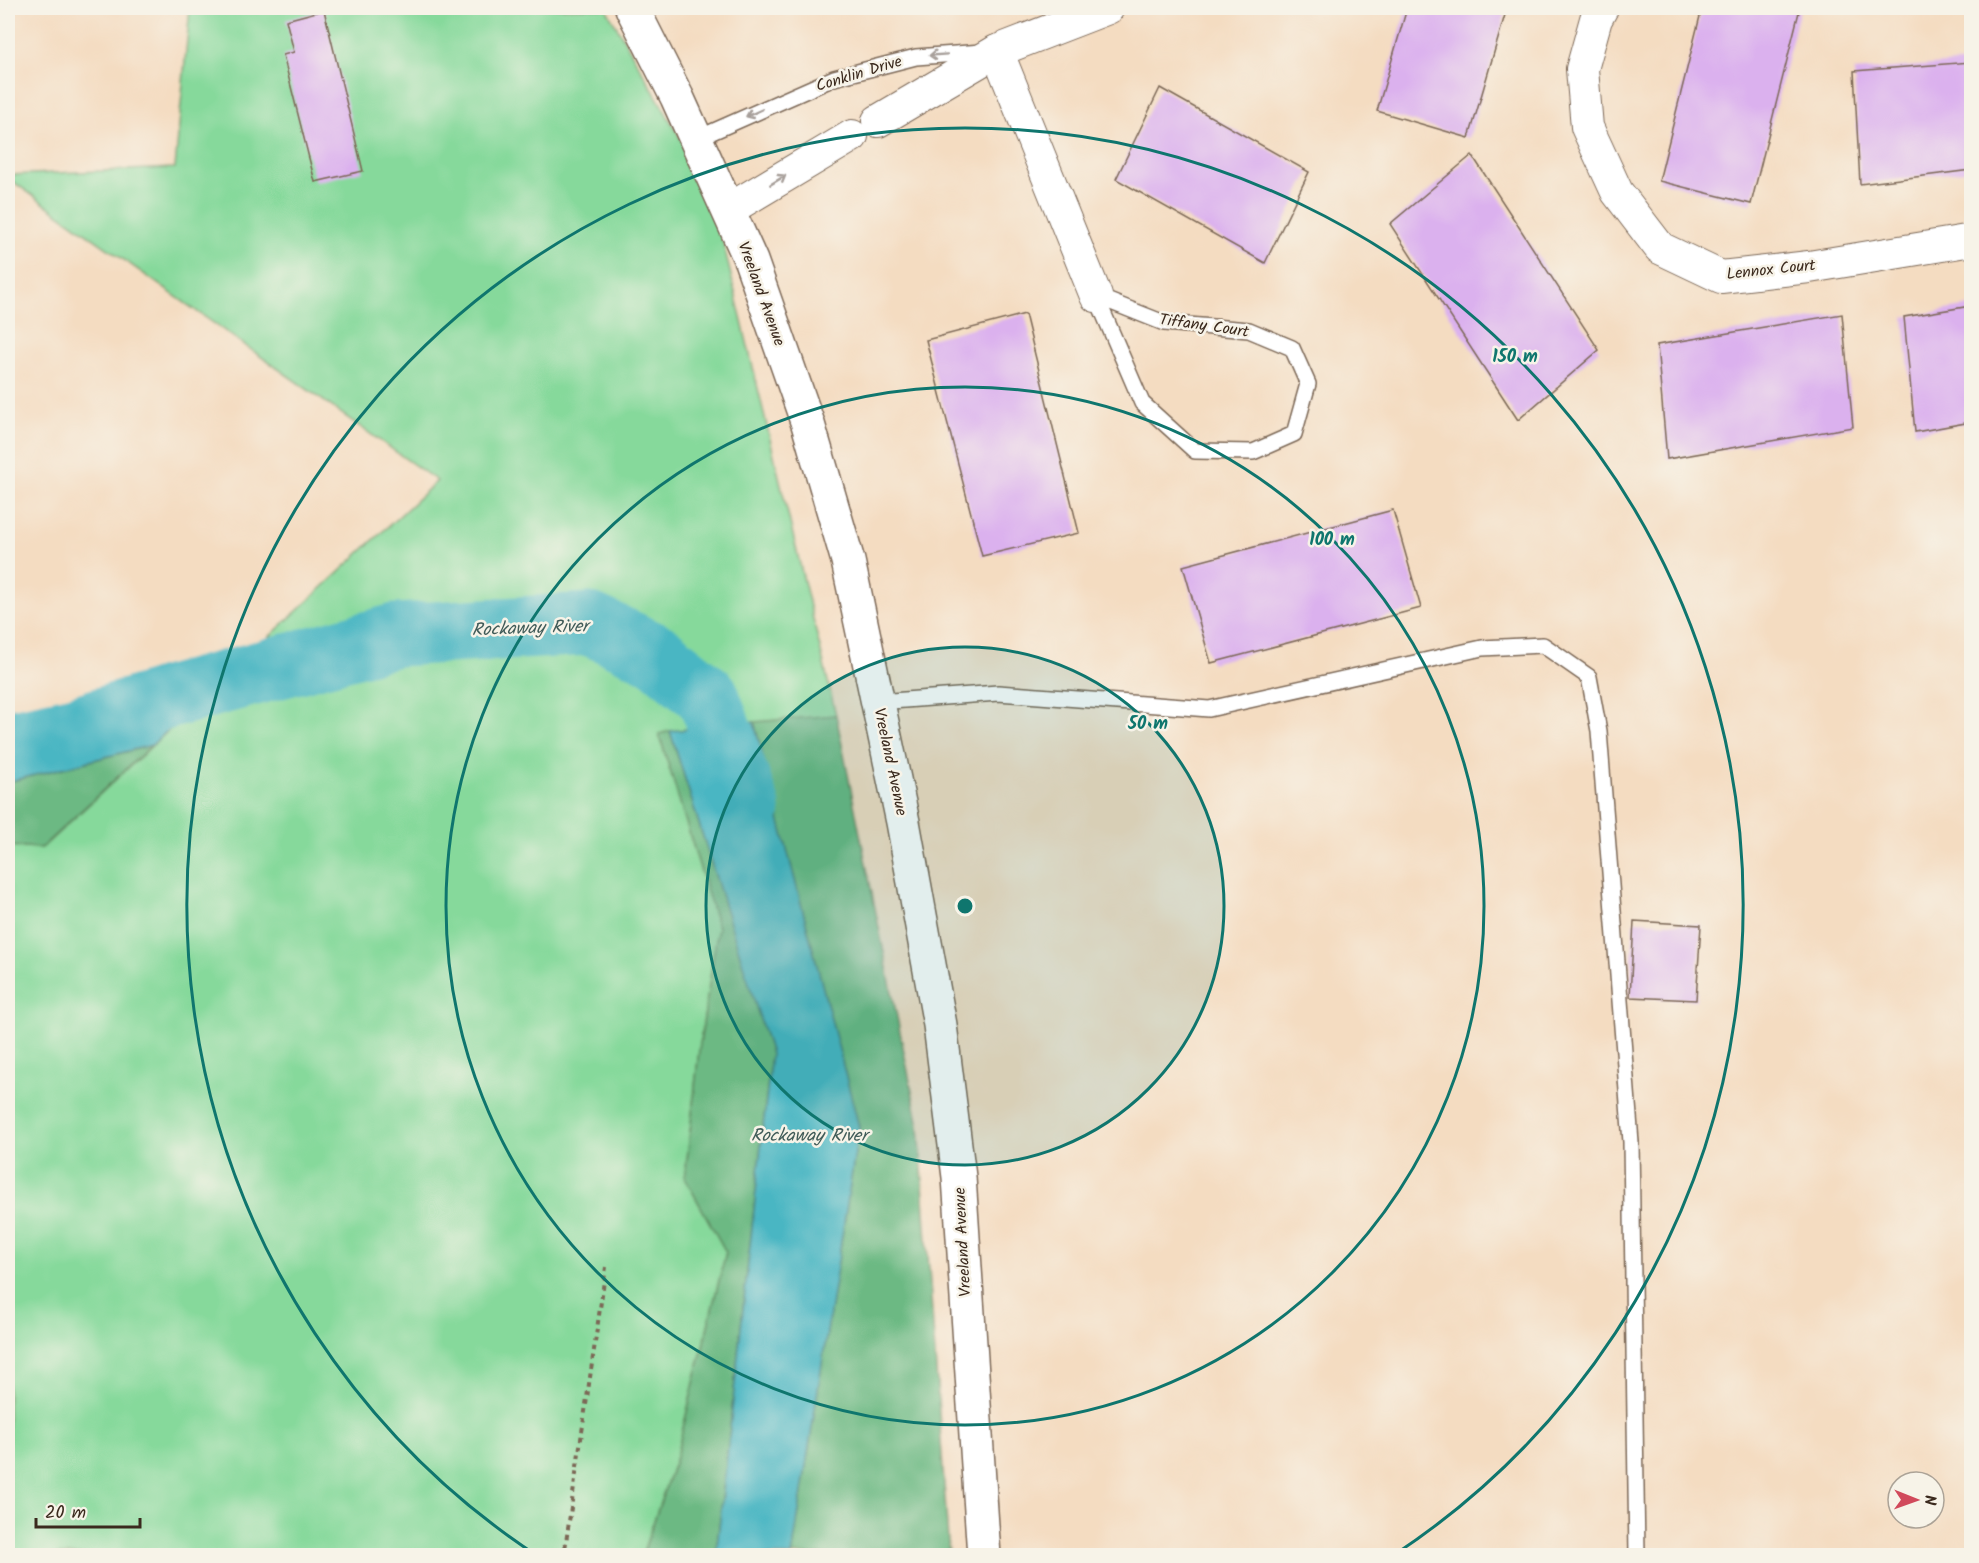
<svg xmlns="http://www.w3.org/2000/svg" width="1979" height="1563" viewBox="0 0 1979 1563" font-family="Kalam,sans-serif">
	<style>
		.green { fill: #86d99b; stroke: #60825c; stroke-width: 1.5 }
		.forest { fill: #6cb983; stroke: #547250; stroke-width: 1.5 }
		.water { fill: #48b6c3; stroke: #427070; stroke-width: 1.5 }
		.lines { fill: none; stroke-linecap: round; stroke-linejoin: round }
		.river { stroke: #48b6c3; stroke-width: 63 }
		.building { fill: #dbb1ee }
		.service-casing { stroke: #7c6857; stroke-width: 18 }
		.minor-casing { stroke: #7c6857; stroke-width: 34 }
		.tertiary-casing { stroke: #7c6857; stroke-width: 36 }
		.path { stroke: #7c6857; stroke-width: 4; stroke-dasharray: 4.5 4.5; stroke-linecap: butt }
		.service { stroke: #fff; stroke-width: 15 }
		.minor { stroke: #fff; stroke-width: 32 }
		.tertiary { stroke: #fff; stroke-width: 33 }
		.oneway { stroke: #a79f9a }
		.ring { fill: none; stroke: #0f766e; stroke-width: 3 }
		.labels { text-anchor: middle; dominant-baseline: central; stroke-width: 5; stroke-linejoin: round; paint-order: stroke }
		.street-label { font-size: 16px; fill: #3b2a1e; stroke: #f7f3e8 }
		.water-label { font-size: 18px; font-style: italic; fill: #405b58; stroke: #f7f3e8 }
		.centre { fill: #0f766e; stroke: #f7f3e8; stroke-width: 3 }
		.ring-label { font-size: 18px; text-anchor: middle; font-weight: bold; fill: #0f766e; stroke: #f7f3e8; stroke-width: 5; stroke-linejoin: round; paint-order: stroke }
	</style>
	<rect width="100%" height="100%" fill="#f7f3e8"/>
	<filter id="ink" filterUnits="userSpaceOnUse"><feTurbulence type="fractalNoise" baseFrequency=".0167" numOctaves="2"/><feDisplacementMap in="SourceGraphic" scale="12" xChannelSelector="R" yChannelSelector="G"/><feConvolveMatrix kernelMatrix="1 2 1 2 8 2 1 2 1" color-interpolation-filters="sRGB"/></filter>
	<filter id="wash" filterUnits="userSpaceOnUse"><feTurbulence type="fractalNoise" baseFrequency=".008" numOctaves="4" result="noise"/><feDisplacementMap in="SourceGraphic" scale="24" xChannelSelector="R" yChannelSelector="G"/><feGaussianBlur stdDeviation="1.35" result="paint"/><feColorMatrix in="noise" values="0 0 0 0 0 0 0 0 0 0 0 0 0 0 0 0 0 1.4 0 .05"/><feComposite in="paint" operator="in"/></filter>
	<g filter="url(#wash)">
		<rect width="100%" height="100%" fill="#f4dcc1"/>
		<!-- green -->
		<path class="green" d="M190,8H606L711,192L836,715L659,734L718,927L699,1050L685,1178L726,1252L676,1457L642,1555H8V846L42,848L437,481L8,178V175L175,168Z"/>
		<!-- forest -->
		<g class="forest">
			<path d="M836,715L919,1126L949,1555H792L859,1127L754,722Z"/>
			<path d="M670,731L771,1054L716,1555L642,1556L676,1457L726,1252L685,1178L699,1050L718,927L659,734Z"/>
			<path d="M152,745L41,848L8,846V782Z"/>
		</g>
		<!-- water -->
		<g class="water">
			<path d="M243,661L152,745L8,782V714Z"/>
			<path d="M754,722L859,1127L792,1556L716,1555L771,1054L670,731Z"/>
		</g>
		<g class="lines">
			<!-- river -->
			<path class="river" d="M8,741L75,727L166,698L396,635L590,624L657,655L708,696L749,808"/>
		</g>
		<g id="blocks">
			<!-- building -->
			<g class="building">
				<path d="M1407,8H1507L1469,138L1377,111Z"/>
				<path d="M1702,8H1800L1751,204L1659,181Z"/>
				<path d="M324,10L363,171L315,182L283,55L294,52L286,20Z"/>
				<path d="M1971,62V170L1860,184L1854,71Z"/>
				<path d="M1160,88L1309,172L1265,263L1116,179Z"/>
				<path d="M1472,155L1599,350L1518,420L1390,224Z"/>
				<path d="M1971,306V422L1915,432L1904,317Z"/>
				<path d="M1025,314L1079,533L982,556L926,340Z"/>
				<path d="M1842,314L1853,427L1667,459L1657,345Z"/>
				<path d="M1393,510L1421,608L1211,663L1183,566Z"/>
				<path d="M1634,921L1701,925L1696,1000L1630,997Z"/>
			</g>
		</g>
	</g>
	<g filter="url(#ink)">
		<use href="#blocks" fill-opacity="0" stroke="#7c6857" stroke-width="1.5"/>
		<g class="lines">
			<defs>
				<g id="service">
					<path d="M696,139L834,78L916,57L982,52"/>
					<path d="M1096,296L1164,323L1249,330L1292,348L1308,384L1294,434L1253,452L1195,451L1142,403Z"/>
					<path d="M878,702L998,693L1209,709L1482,648L1543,645L1589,677L1599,731L1631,1142L1637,1556"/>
				</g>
				<g id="minor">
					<path d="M1602,8L1596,19L1582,69L1587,127L1617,192L1660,248L1721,277L1809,267L1972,240"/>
					<path d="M997,51L1096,296"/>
					<path d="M878,121L997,51L1108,8"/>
					<path d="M728,210L852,136"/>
				</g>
				<path id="tertiary" d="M632,8L677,97L751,261L808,424L848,561L903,822L940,1025L959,1177L984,1556"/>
			</defs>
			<!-- service casing -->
			<use href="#service" class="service-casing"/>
			<!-- minor casing -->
			<use href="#minor" class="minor-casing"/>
			<!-- tertiary casing -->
			<use href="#tertiary" class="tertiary-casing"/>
			<!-- path -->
			<path class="path" d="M564,1556L606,1267"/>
			<!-- service -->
			<use href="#service" class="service"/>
			<!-- minor -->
			<use href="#minor" class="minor"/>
			<!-- tertiary -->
			<use href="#tertiary" class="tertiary"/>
		</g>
		<!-- one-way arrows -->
		<defs><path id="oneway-shaft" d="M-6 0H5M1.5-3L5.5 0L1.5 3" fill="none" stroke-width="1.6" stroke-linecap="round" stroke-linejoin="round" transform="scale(1.5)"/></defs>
		<g class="oneway">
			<use href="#oneway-shaft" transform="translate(938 55) rotate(176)"/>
			<use href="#oneway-shaft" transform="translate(754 113) rotate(156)"/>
			<use href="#oneway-shaft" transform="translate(778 180) rotate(-31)"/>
		</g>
	</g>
	<!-- distance rings -->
	<circle cx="965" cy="906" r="259" fill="#0f766e" fill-opacity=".12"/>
	<g class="ring">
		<circle cx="965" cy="906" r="259"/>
		<circle cx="965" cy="906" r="519"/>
		<path d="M536 1555A778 778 0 1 1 1394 1555"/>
	</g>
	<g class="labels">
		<!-- street labels -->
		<g class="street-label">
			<text transform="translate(859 74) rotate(-17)">Conklin Drive</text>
			<text transform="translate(1771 270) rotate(-6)">Lennox Court</text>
			<text transform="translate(761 294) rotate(70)">Vreeland Avenue</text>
			<text transform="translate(1204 326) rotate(8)">Tiffany Court</text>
			<text transform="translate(890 762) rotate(78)">Vreeland Avenue</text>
			<text transform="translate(963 1242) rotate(-93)">Vreeland Avenue</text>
		</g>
		<!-- water labels -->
		<g class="water-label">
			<text transform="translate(530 629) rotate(-2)">Rockaway River</text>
			<text x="809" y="1136">Rockaway River</text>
		</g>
	</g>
	<circle cx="965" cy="906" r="9" class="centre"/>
	<g class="ring-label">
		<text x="1515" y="362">150 m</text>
		<text x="1332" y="545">100 m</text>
		<text x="1148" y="729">50 m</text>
	</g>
	<!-- margin -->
	<rect width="1979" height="1563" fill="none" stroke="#f7f3e8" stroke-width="30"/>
	<!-- north arrow -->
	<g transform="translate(1916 1500) rotate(91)"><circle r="28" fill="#f7f3e8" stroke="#aca397" stroke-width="1.5"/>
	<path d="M0-4.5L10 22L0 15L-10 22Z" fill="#d1495b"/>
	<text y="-9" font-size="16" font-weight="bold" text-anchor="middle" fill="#3b2a1e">N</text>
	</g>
	<!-- scale -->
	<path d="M36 1518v9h104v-9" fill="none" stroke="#3b2a1e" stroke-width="3"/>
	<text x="45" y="1518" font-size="18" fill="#3b2a1e" stroke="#f7f3e8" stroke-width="4.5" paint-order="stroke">20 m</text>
</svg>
